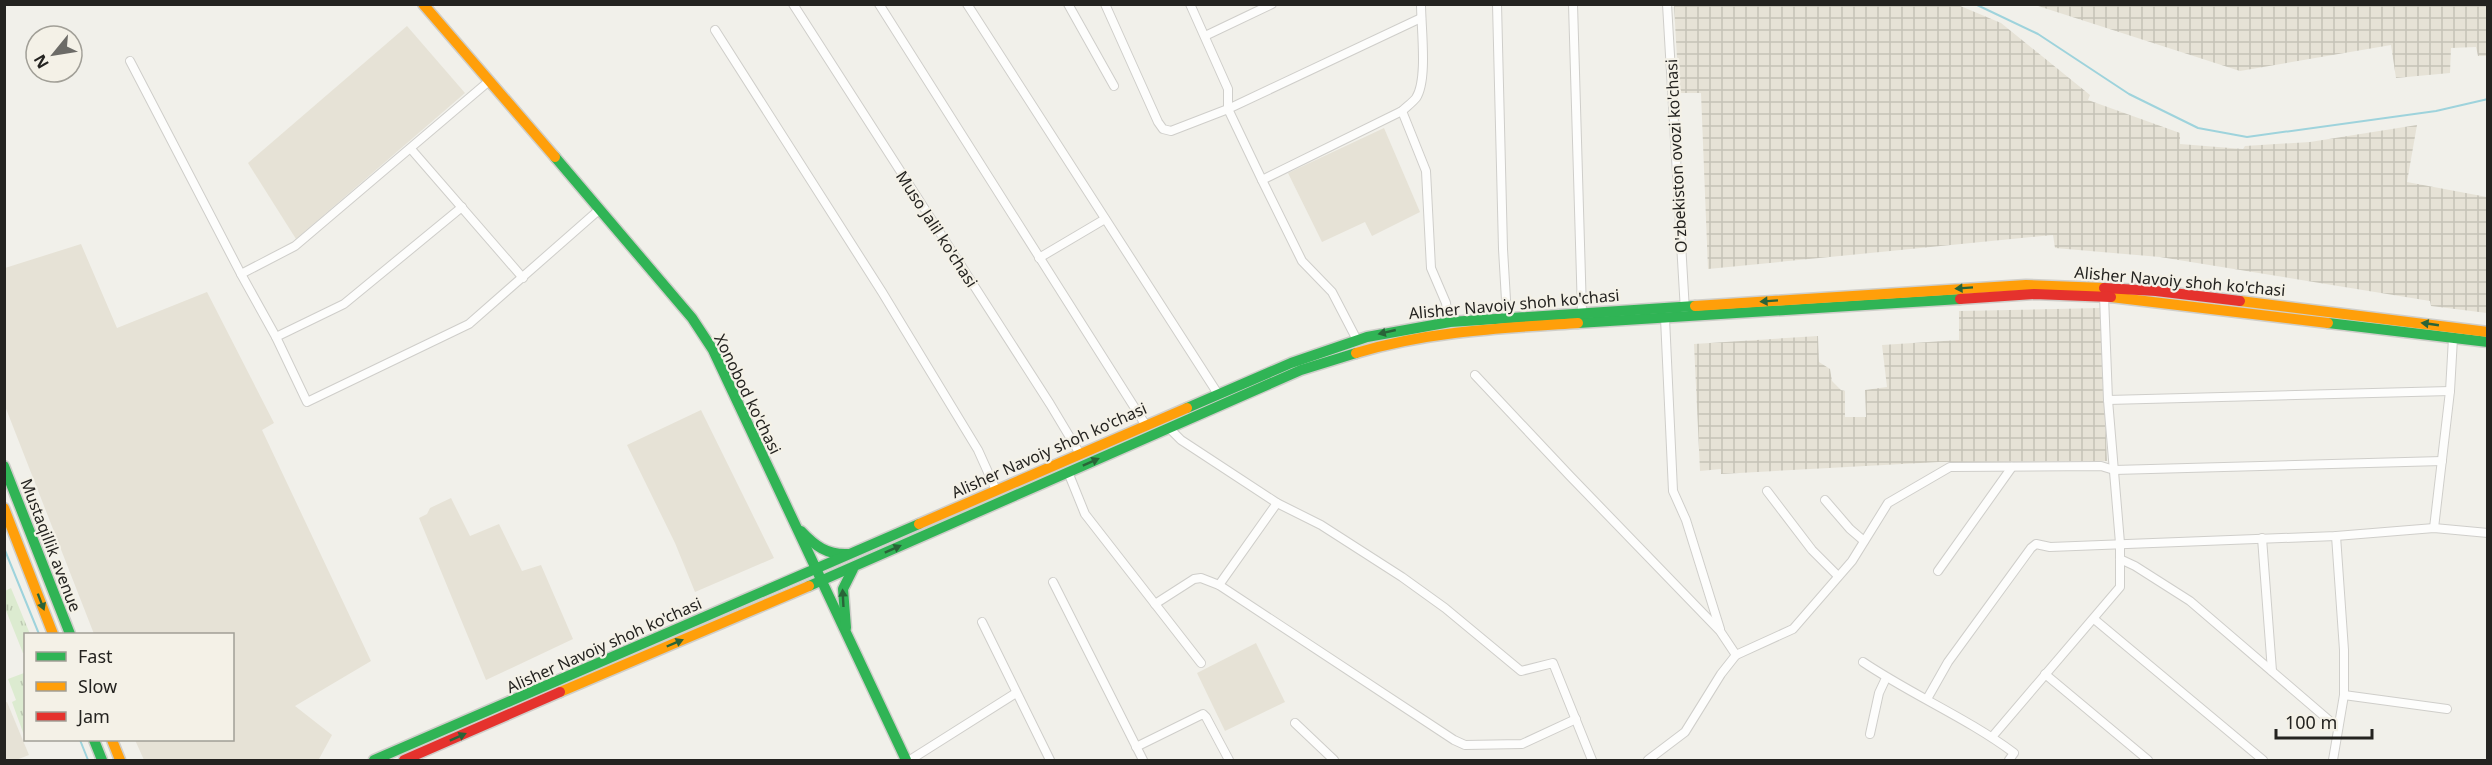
<svg xmlns="http://www.w3.org/2000/svg" width="2492" height="765" viewBox="0 0 2492 765" font-family="'Noto Sans',sans-serif">
	<style>
		.built { fill: #e6e2d6 }
		.industrial { fill: url(#industrial-grid) }
		.grass { fill: url(#grass-tufts) }
		.lines { fill: none; stroke-linecap: round; stroke-linejoin: round }
		.stream { stroke: #9ed3dc; stroke-width: 2 }
		.street-casing { stroke: #cfceca; stroke-width: 10 }
		.fast-casing { stroke: #cfceca; stroke-width: 13 }
		.slow-casing { stroke: #cfceca; stroke-width: 13 }
		.jam-casing { stroke: #cfceca; stroke-width: 13 }
		.street { stroke: #fdfdfc; stroke-width: 8 }
		.fast { stroke: #30b455; stroke-width: 10 }
		.slow { stroke: #ff9f0a; stroke-width: 10 }
		.jam { stroke: #e5322d; stroke-width: 10 }
		.oneway { fill: #296438 }
		.labels { text-anchor: middle; dominant-baseline: central; stroke-width: 4.5; stroke-linejoin: round; paint-order: stroke }
		.street-label { font-size: 16px; fill: #242320; stroke: #f4f1e7 }
	</style>
	<defs>
		<pattern id="industrial-grid" width="8" height="8" patternUnits="userSpaceOnUse" patternTransform="scale(1.5)"><rect width="8" height="8" fill="#e6e2d6"/><path d="M0 4h8M4 0v8" fill="none" stroke="#c5c2b7"/></pattern>
		<pattern id="grass-tufts" width="24" height="20" patternUnits="userSpaceOnUse" patternTransform="scale(1.5)"><rect width="24" height="20" fill="#dcebd0"/><path d="M3 7l-1-3M5 7V3M7 7l1-3M15 17l-1-3M17 17v-4M19 17l1-3" fill="none" stroke="#bdc9b2"/></pattern>
	</defs>
	<rect width="100%" height="100%" fill="#f1f0ea"/>
	<!-- built -->
	<g class="built">
		<path d="M407,26L465,93L296,239L248,163Z"/>
		<path d="M1384,128L1420,212L1372,236L1365,222L1322,242L1288,173Z"/>
		<path d="M81,244L117,328L207,292L274,423L262,430L371,661L295,706L332,735L319,759L315,760H144L135,740H232V634H94L5,406V268Z"/>
		<path d="M701,410L774,558L695,592L675,543L627,445Z"/>
		<path d="M451,498L470,536L499,524L522,571L541,565L573,639L486,680L419,518L427,514L430,508Z"/>
		<path d="M1256,643L1285,702L1225,731L1197,673Z"/>
		<path d="M7,702L29,755L16,760H5L4,703Z"/>
	</g>
	<!-- industrial -->
	<g class="industrial">
		<path d="M1674,5H1958L2001,23L2090,95L2088,100L2180,133V144L2243,149L2245,146L2310,142L2417,125L2407,182L2487,197V313L2431,306L2430,301L2160,257L2055,248L2053,235L1708,269L1701,93H1679Z"/>
		<path d="M2035,5H2487V56H2478L2476,47L2451,48L2450,73L2396,78L2391,45L2240,71Z"/>
		<path d="M2100,308L2107,461L1939,462L1721,474V469L1700,471L1694,344L1818,336L1819,362L1830,369L1832,381L1841,390L1845,391V417H1866L1865,390L1887,387L1882,345L1959,340V311Z"/>
	</g>
	<!-- grass -->
	<g class="grass">
		<path d="M11,588L30,634H26L25,652L23,653L5,608V591Z"/>
		<path d="M24,673L26,676L25,738L12,702L16,700L8,679Z"/>
	</g>
	<g class="lines">
		<!-- stream -->
		<g class="stream">
			<path d="M1975,4L2038,34L2129,94L2198,128L2247,137L2436,111L2488,99"/>
			<path d="M4,548L39,634"/>
			<path d="M80,740L88,760"/>
		</g>
		<defs>
			<g id="street">
				<path d="M793,4L1050,404L1080,454"/>
				<path d="M879,4L1145,424"/>
				<path d="M967,4L1218,394"/>
				<path d="M1068,4L1114,86"/>
				<path d="M1105,4L1158,122L1163,129L1171,131L1228,109L1421,18"/>
				<path d="M1190,4L1228,89V109L1262,180L1302,261L1332,292L1357,340"/>
				<path d="M1497,4L1503,249L1507,317"/>
				<path d="M1573,4L1582,312"/>
				<path d="M1667,4L1685,311"/>
				<path d="M715,30L882,292L978,450L996,490"/>
				<path d="M1205,36L1272,4"/>
				<path d="M130,61L241,274L276,337L307,402L469,324L600,209"/>
				<path d="M1402,111L1426,171L1431,268L1446,303L1448,322"/>
				<path d="M411,149L523,278"/>
				<path d="M1262,180L1402,111C1406,107 1412,103 1416,98C1428,80 1421,28 1421,4"/>
				<path d="M1039,258L1105,219"/>
				<path d="M241,274L295,246L488,82"/>
				<path d="M1665,318L1673,491L1686,520L1720,629"/>
				<path d="M276,337L344,304L462,207"/>
				<path d="M1475,375L1570,476L1720,631L1736,655L1721,674L1685,732L1648,760"/>
				<path d="M2108,400L2450,391"/>
				<path d="M1169,428L1181,440L1277,503L1321,525L1402,577L1445,608L1521,671L1553,663L1592,760"/>
				<path d="M1068,472L1085,514L1201,663"/>
				<path d="M1767,491L1812,550L1838,576"/>
				<path d="M1825,500L1850,529L1864,541"/>
				<path d="M2434,528L2450,391L2453,338"/>
				<path d="M2262,538L2272,671"/>
				<path d="M2120,559L2135,566L2190,601L2338,728"/>
				<path d="M1938,571L2012,467"/>
				<path d="M1053,582L1143,760"/>
				<path d="M1219,585L1277,503"/>
				<path d="M1155,604L1194,579L1201,578L1219,585L1454,740L1465,745L1522,744L1576,719"/>
				<path d="M2094,619L2263,760"/>
				<path d="M982,622L1050,760"/>
				<path d="M1736,655L1793,629L1852,561L1888,503L1950,467L2101,466L2114,470L2442,461"/>
				<path d="M1863,662C1912,695 1967,718 2014,753L2009,760"/>
				<path d="M2045,674L2148,760"/>
				<path d="M2344,695L2447,709"/>
				<path d="M1927,699L1948,662L2031,548L2036,544L2050,547L2336,536L2434,528L2488,533"/>
				<path d="M1295,723L1334,760"/>
				<path d="M1870,734L1879,693L1886,678"/>
				<path d="M1992,737L2120,587V543L2108,400L2104,296"/>
				<path d="M1136,747L1203,714L1206,717L1229,760"/>
				<path d="M910,760L1016,693"/>
				<path d="M2333,760L2344,695V650L2336,536"/>
			</g>
			<g id="fast">
				<path d="M555,157L692,318L713,350L906,760"/>
				<path d="M1578,323L1960,299"/>
				<path d="M2328,323L2488,342"/>
				<path d="M1187,408L1291,363L1367,337L1450,322L1695,306"/>
				<path d="M4,466L70,634"/>
				<path d="M801,531C815,546 827,555 848,554"/>
				<path d="M809,586L1301,370L1356,353"/>
				<path d="M846,628L843,589L853,569"/>
				<path d="M94,740L102,760"/>
				<path d="M374,760L919,524"/>
			</g>
			<g id="slow">
				<path d="M423,4L555,157"/>
				<path d="M2111,297L2328,323"/>
				<path d="M2240,301L2488,332"/>
				<path d="M1695,306L2026,285L2104,288"/>
				<path d="M1356,353C1429,331 1502,328 1578,323"/>
				<path d="M4,508L53,634"/>
				<path d="M919,524L1187,408"/>
				<path d="M560,692L809,586"/>
				<path d="M112,740L120,760"/>
			</g>
			<g id="jam">
				<path d="M2104,288L2156,291L2240,301"/>
				<path d="M1960,299L2034,294L2111,297"/>
				<path d="M404,760L560,692"/>
			</g>
		</defs>
		<!-- street casing -->
		<use href="#street" class="street-casing"/>
		<!-- fast casing -->
		<use href="#fast" class="fast-casing"/>
		<!-- slow casing -->
		<use href="#slow" class="slow-casing"/>
		<!-- jam casing -->
		<use href="#jam" class="jam-casing"/>
		<!-- street -->
		<use href="#street" class="street"/>
		<!-- fast -->
		<use href="#fast" class="fast"/>
		<!-- slow -->
		<use href="#slow" class="slow"/>
		<!-- jam -->
		<use href="#jam" class="jam"/>
	</g>
	<!-- one-way arrows -->
	<defs><path id="oneway-solid" d="M-6-.8H1V-3.2L6.5 0L1 3.2V.8H-6Z" transform="scale(1.5)"/></defs>
	<g class="oneway">
		<use href="#oneway-solid" transform="translate(1964 288) rotate(176)"/>
		<use href="#oneway-solid" transform="translate(1769 301) rotate(176)"/>
		<use href="#oneway-solid" transform="translate(2430 324) rotate(-172)"/>
		<use href="#oneway-solid" transform="translate(1387 332) rotate(167)"/>
		<use href="#oneway-solid" transform="translate(1091 462) rotate(-24)"/>
		<use href="#oneway-solid" transform="translate(893 549) rotate(-24)"/>
		<use href="#oneway-solid" transform="translate(843 598) rotate(-93)"/>
		<use href="#oneway-solid" transform="translate(41 602) rotate(69)"/>
		<use href="#oneway-solid" transform="translate(675 643) rotate(-23)"/>
		<use href="#oneway-solid" transform="translate(458 737) rotate(-24)"/>
	</g>
	<g class="labels">
		<!-- street labels -->
		<g class="street-label">
			<text transform="translate(1676 156) rotate(-93)">O'zbekiston ovozi ko'chasi</text>
			<text transform="translate(937 229) rotate(57)">Muso Jalil ko'chasi</text>
			<text transform="translate(2180 281) rotate(5)">Alisher Navoiy shoh ko'chasi</text>
			<text transform="translate(1514 304) rotate(-5)">Alisher Navoiy shoh ko'chasi</text>
			<text transform="translate(748 394) rotate(64)">Xonobod ko'chasi</text>
			<text transform="translate(1049 450) rotate(-24)">Alisher Navoiy shoh ko'chasi</text>
			<text transform="translate(51 545) rotate(69)">Mustaqillik avenue</text>
			<text transform="translate(604 645) rotate(-24)">Alisher Navoiy shoh ko'chasi</text>
		</g>
	</g>
	<!-- border -->
	<rect width="2492" height="765" fill="none" stroke="#242320" stroke-width="12"/>
	<!-- legend -->
	<rect x="24" y="633" width="210" height="108" fill="#f4f1e7" stroke="#a19f97" stroke-width="1.5"/>
	<rect x="36" y="652" width="30" height="9" fill="#30b455" stroke="#a19f97" stroke-width="1.5"/>
	<text x="78" y="663" font-size="18" fill="#242320">Fast</text>
	<rect x="36" y="682" width="30" height="9" fill="#ff9f0a" stroke="#a19f97" stroke-width="1.5"/>
	<text x="78" y="693" font-size="18" fill="#242320">Slow</text>
	<rect x="36" y="712" width="30" height="9" fill="#e5322d" stroke="#a19f97" stroke-width="1.5"/>
	<text x="78" y="723" font-size="18" fill="#242320">Jam</text>
	<!-- north arrow -->
	<g transform="translate(54 54) rotate(240)"><circle r="28" fill="#f4f1e7" stroke="#a19f97" stroke-width="1.5"/>
	<path d="M0-4.5L10 22L0 15L-10 22Z" fill="#6c6b67"/>
	<text y="-9" font-size="16" font-weight="bold" text-anchor="middle" fill="#242320">N</text>
	</g>
	<!-- scale -->
	<path d="M2276 729v9h96v-9" fill="none" stroke="#242320" stroke-width="3"/>
	<text x="2285" y="729" font-size="18" fill="#242320" stroke="#f4f1e7" stroke-width="4.5" paint-order="stroke">100 m</text>
</svg>
